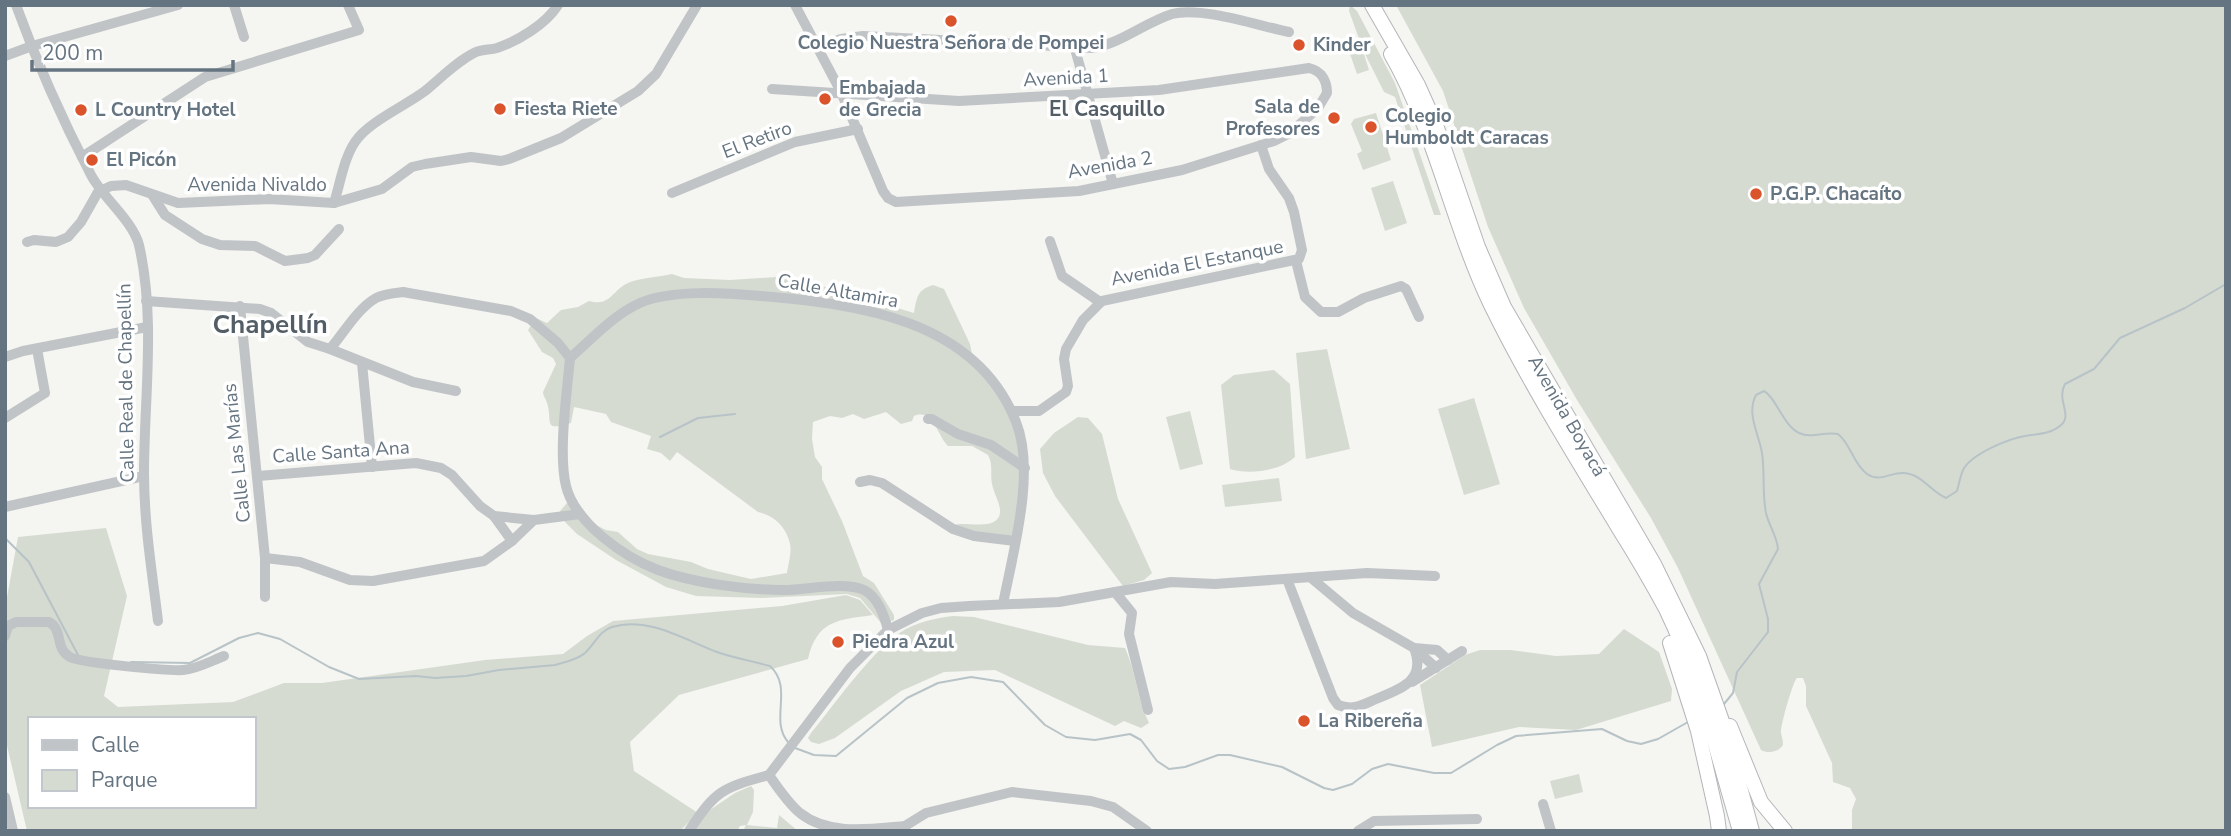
<svg xmlns="http://www.w3.org/2000/svg" width="2231" height="836" viewBox="0 0 2231 836" font-family="'Nunito Sans',sans-serif">
	<style>
		.green { fill: #d6dbd2; fill-rule: evenodd }
		.lines { fill: none; stroke-linecap: round; stroke-linejoin: round }
		.stream { stroke: #b7c3c7; stroke-width: 2 }
		.highway-casing { stroke: #b3b6b9; stroke-width: 16 }
		.minor { stroke: #c0c4c7; stroke-width: 10 }
		.highway { stroke: #fff; stroke-width: 14 }
		.poi-dot { fill: #da532b; stroke: #fff; stroke-width: 2.5 }
		.labels { text-anchor: middle; dominant-baseline: central; stroke-width: 7; stroke-linejoin: round; paint-order: stroke }
		.poi-label { font-size: 19px; font-weight: bold; fill: #657481; stroke: #fff; text-anchor: start }
		.street-label { font-size: 19px; fill: #657481; stroke: #fff }
		.neighbourhood-label { font-size: 21px; font-weight: bold; fill: #525d66; stroke: #fff }
		.district-label { font-size: 26px; font-weight: bold; fill: #525d66; stroke: #fff }
	</style>
	<rect width="100%" height="100%" fill="#f5f5f1"/>
	<!-- green -->
	<g class="green">
		<path d="M1350,5L1357,11L1395,83L1441,215H1434L1395,97L1384,92L1362,48L1369,70L1357,74L1349,51L1362,47L1349,11Z"/>
		<path d="M1396,5H2226V831H1852V810L1856,799L1850,788L1833,782L1832,763L1806,706V686L1803,678H1797C1793,681 1780,727 1781,733C1782,737 1783,741 1783,745C1778,752 1769,754 1761,750L1678,568L1651,518L1577,400L1524,308L1488,227L1443,91Z"/>
		<path d="M1376,113L1391,160L1363,170L1357,154L1362,151L1351,124L1354,119Z"/>
		<path d="M1393,181L1407,223L1385,231L1371,188Z"/>
		<path d="M672,274L684,278L730,280L791,276L809,285L854,290L891,302V306L914,313C917,297 917,290 933,285L944,289L970,344L972,354L971,359L985,371L1022,440L1015,541L996,539L954,525C966,521 1002,533 1000,509C999,502 995,495 993,488C989,476 994,466 988,455L972,446H948C937,436 934,408 914,416L912,421L901,424L886,412L864,419L853,414L842,418L830,416L813,422L812,439L815,457L822,467V479L842,521L863,576L874,583L894,615V620L882,624L860,598L847,594L761,598L696,596L666,587L616,560L577,534L565,522L560,511L567,503L573,501L579,504L594,524L606,530L618,532L637,549L648,554L691,562L708,569L751,579L787,573C788,565 792,552 790,544C787,528 774,515 758,512L677,452L670,461L661,453L647,449L651,436L611,422L606,414L574,407L571,423C542,432 553,422 547,403C546,399 543,396 543,392L556,364L553,358L542,352L528,330L536,318L547,323L561,310L578,307L589,301C611,307 612,290 628,283C638,278 660,277 672,274Z"/>
		<path d="M1327,349L1350,449L1306,459L1296,353Z"/>
		<path d="M1274,370L1290,384L1295,457C1280,471 1249,475 1230,469L1221,385L1234,375Z"/>
		<path d="M1474,398L1500,484L1464,495L1438,409Z"/>
		<path d="M1190,411L1203,464L1180,470L1166,417Z"/>
		<path d="M1078,417L1088,418L1102,434L1118,499L1152,573L1144,580L1123,586L1055,496L1043,473L1040,449L1054,433Z"/>
		<path d="M1279,478L1282,501L1225,507L1222,485Z"/>
		<path d="M106,528L127,596L104,696L118,707L233,702L284,683H322L485,660L563,654L587,636L613,621L782,606L846,595L860,600L873,615C838,620 817,620 808,659L679,695L630,742L634,771L698,813L680,831H27L5,737V608L18,537ZM30,719H254V806H30Z"/>
		<path d="M953,616L974,617L1088,645L1125,648C1136,672 1137,699 1149,723L1141,728L1124,721L1115,726L995,670L944,672L901,691L835,738L819,744L811,742L808,738L811,733C834,705 876,645 906,629C921,621 937,618 953,616Z"/>
		<path d="M1624,629L1659,652L1672,689L1671,701L1576,730L1519,727L1432,747L1420,685L1465,655L1480,650H1510L1556,656L1599,654Z"/>
		<path d="M1579,774L1583,792L1555,799L1550,781Z"/>
		<path d="M751,786L754,790L753,812L747,825L777,828L779,815L798,831H743L746,825L740,826L737,831H695L707,812L735,793Z"/>
	</g>
	<g class="lines">
		<!-- stream -->
		<g class="stream">
			<path d="M660,437L698,418L735,414"/>
			<path d="M5,538L29,562L78,655"/>
			<path d="M131,662L190,663L239,638L258,633L280,639L329,667L359,679L416,676L435,678L466,676L499,670L555,665C565,662 577,660 585,653C595,644 599,631 612,627C648,616 685,640 717,652C734,658 752,661 770,666C794,688 769,720 788,742"/>
			<path d="M1724,704L1733,693L1737,672L1768,632V619L1759,584L1778,549C1777,536 1769,526 1766,513C1762,493 1765,472 1762,453C1759,434 1746,414 1756,395L1764,391C1776,397 1782,424 1799,433C1812,439 1825,431 1838,434C1851,444 1853,464 1867,474C1880,483 1890,472 1904,473C1922,474 1931,492 1946,498L1957,491C1959,484 1960,477 1963,470C1971,454 2008,439 2025,436C2038,434 2051,434 2061,425C2073,415 2056,400 2065,384L2094,369L2120,338L2185,308L2226,284"/>
			<path d="M795,748L814,755L836,756L907,698L938,683L971,677L1003,682L1045,725L1066,737L1095,740L1130,734L1141,740L1157,761L1169,769L1185,767L1218,755H1230L1282,767L1324,788L1333,790L1352,784L1372,769L1388,764L1434,773H1451L1497,745L1516,736L1602,729L1627,741L1641,744L1658,739L1688,722"/>
		</g>
		<defs>
			<g id="highway">
				<path d="M1372,5L1418,85L1436,125L1478,247L1504,307L1654,564L1699,656L1722,721L1752,831"/>
				<path d="M1391,54C1436,133 1452,224 1491,305C1527,379 1575,456 1618,527C1635,554 1651,581 1666,609C1700,679 1718,757 1740,831"/>
				<path d="M1670,643L1698,731L1717,816L1719,831"/>
				<path d="M1730,726L1761,802L1785,831"/>
			</g>
		</defs>
		<!-- highway casing -->
		<use href="#highway" class="highway-casing"/>
		<!-- minor -->
		<g class="minor">
			<path d="M16,5C37,63 63,121 91,175C103,198 133,221 139,245C156,319 144,399 144,473C144,523 152,572 158,621"/>
			<path d="M234,5L244,37"/>
			<path d="M819,48L841,39L863,36L1093,48C1122,43 1144,23 1172,14C1201,6 1259,26 1289,32"/>
			<path d="M1075,49L1113,184"/>
			<path d="M5,56L32,46L178,5"/>
			<path d="M772,89L959,101L1159,90L1309,68C1322,71 1327,81 1327,93L1318,108L1290,133L1274,141L1182,170L1079,191L896,202L888,198L883,191L841,92L795,5"/>
			<path d="M82,157L205,77L359,30L348,5"/>
			<path d="M672,193L795,142L858,129"/>
			<path d="M153,196L165,215L202,239L220,245L255,246L285,261L308,258L315,255L339,229"/>
			<path d="M334,203C340,184 344,158 355,142C368,122 405,106 425,91C441,78 457,61 476,52C483,49 490,50 497,48C518,41 546,24 558,5"/>
			<path d="M1050,241L1062,276L1100,302"/>
			<path d="M27,242L34,240L56,242L68,237L81,222L98,192L111,186L126,185L178,203L269,199L334,203L382,189L412,167L425,164L471,157L501,161L509,159L561,138L638,91L656,74L697,5"/>
			<path d="M1296,261L1305,297L1321,312H1338L1364,298L1401,286L1406,289L1419,317"/>
			<path d="M146,301L260,309L271,313L308,342L330,349L413,382L456,391"/>
			<path d="M240,306L265,558V597"/>
			<path d="M330,349C344,333 357,309 376,298C383,294 394,293 403,292L511,311L530,319L558,343L570,358C567,393 558,453 566,486C575,523 624,557 658,570C693,583 746,590 784,590C806,590 844,581 864,590C878,597 884,615 888,630"/>
			<path d="M5,357L23,351L147,327"/>
			<path d="M570,358C592,339 613,315 640,303C672,289 727,293 761,296C857,304 976,319 1016,422C1036,472 1013,552 1003,604"/>
			<path d="M362,363L372,467"/>
			<path d="M1012,411H1039L1066,392L1068,386L1064,359L1066,349L1083,320L1102,301L1299,259L1302,250L1294,212L1289,198L1269,169L1261,145"/>
			<path d="M5,418L45,393L37,349"/>
			<path d="M928,419H932L958,434L991,445L1025,468"/>
			<path d="M258,476L416,463L441,468L452,475L480,506L494,516L534,520"/>
			<path d="M860,482L870,480L882,483L953,529L974,536L1015,541"/>
			<path d="M5,507L144,476"/>
			<path d="M494,516L512,541"/>
			<path d="M265,558L300,562L350,580L373,581L484,561L512,541L534,520L580,514"/>
			<path d="M1310,577L1353,613L1414,648L1436,668"/>
			<path d="M1287,579L1333,698L1338,705C1353,711 1362,705 1376,699C1400,689 1427,681 1414,648"/>
			<path d="M1115,592L1132,613L1129,634L1148,710"/>
			<path d="M5,636L8,626L16,622H49C64,630 54,648 70,657C80,663 169,671 183,670C197,669 211,661 224,656"/>
			<path d="M1414,648L1437,650L1448,660"/>
			<path d="M1412,682L1462,651"/>
			<path d="M769,775L850,668L888,630L922,613L941,608L969,606L1059,602L1171,582L1215,584L1367,573L1435,576"/>
			<path d="M769,775C778,788 788,803 800,813C829,836 870,829 905,826"/>
			<path d="M5,797L13,831"/>
			<path d="M1543,804L1551,831"/>
			<path d="M905,826L926,813L1012,792L1091,801L1113,807L1147,831"/>
			<path d="M689,831C716,790 722,788 769,775"/>
			<path d="M1358,831L1374,821L1477,819"/>
		</g>
		<!-- highway -->
		<use href="#highway" class="highway"/>
	</g>
	<!-- markers -->
	<g class="poi-dot">
		<circle cx="951" cy="21" r="7"/>
		<circle cx="1299" cy="45" r="7"/>
		<circle cx="825" cy="99" r="7"/>
		<circle cx="500" cy="109" r="7"/>
		<circle cx="81" cy="110" r="7"/>
		<circle cx="1334" cy="118" r="7"/>
		<circle cx="1371" cy="127" r="7"/>
		<circle cx="92" cy="160" r="7"/>
		<circle cx="1756" cy="194" r="7"/>
		<circle cx="838" cy="642" r="7"/>
		<circle cx="1304" cy="721" r="7"/>
	</g>
	<g class="labels">
		<!-- poi labels -->
		<g class="poi-label">
			<text x="951" y="43" text-anchor="middle">Colegio Nuestra Señora de Pompei</text>
			<text x="1313" y="45">Kinder</text>
			<text x="839" y="88">Embajada<tspan x="839" dy="22">de Grecia</tspan></text>
			<text x="1320" y="107" text-anchor="end">Sala de<tspan x="1320" dy="22">Profesores</tspan></text>
			<text x="514" y="109">Fiesta Riete</text>
			<text x="95" y="110">L Country Hotel</text>
			<text x="1385" y="116">Colegio<tspan x="1385" dy="22">Humboldt Caracas</tspan></text>
			<text x="106" y="160">El Picón</text>
			<text x="1770" y="194">P.G.P. Chacaíto</text>
			<text x="852" y="642">Piedra Azul</text>
			<text x="1318" y="721">La Ribereña</text>
		</g>
		<!-- street labels -->
		<g class="street-label">
			<text transform="translate(1066 78) rotate(-3)">Avenida 1</text>
			<text transform="translate(757 140) rotate(-21)">El Retiro</text>
			<text transform="translate(1110 165) rotate(-10)">Avenida 2</text>
			<text x="257" y="185">Avenida Nivaldo</text>
			<text transform="translate(1197 263) rotate(-11)">Avenida El Estanque</text>
			<text transform="translate(838 291) rotate(10)">Calle Altamira</text>
			<text transform="translate(126 383) rotate(-91)">Calle Real de Chapellín</text>
			<text transform="translate(1567 416) rotate(60)">Avenida Boyacá</text>
			<text transform="translate(341 452) rotate(-4)">Calle Santa Ana</text>
			<text transform="translate(237 453) rotate(-96)">Calle Las Marías</text>
		</g>
		<!-- neighbourhood labels -->
		<g class="neighbourhood-label">
			<text x="1107" y="109">El Casquillo</text>
		</g>
		<!-- district labels -->
		<g class="district-label">
			<text x="270" y="324">Chapellín</text>
		</g>
	</g>
	<!-- border -->
	<rect width="2231" height="836" fill="none" stroke="#657481" stroke-width="14"/>
	<!-- legend -->
	<rect x="28" y="717" width="228" height="91" fill="#ffffff" stroke="#c1c7cd" stroke-width="2"/>
	<rect x="42" y="740" width="35" height="10" fill="#c0c4c7" stroke="#c1c7cd" stroke-width="2"/>
	<text x="91" y="752" font-size="21" fill="#657481">Calle</text>
	<rect x="42" y="770" width="35" height="21" fill="#d6dbd2" stroke="#c1c7cd" stroke-width="2"/>
	<text x="91" y="787" font-size="21" fill="#657481">Parque</text>
	<!-- scale -->
	<path d="M32 60v10h201v-10" fill="none" stroke="#657481" stroke-width="3.5"/>
	<text x="42" y="60" font-size="21" fill="#657481" stroke="#ffffff" stroke-width="5" paint-order="stroke">200 m</text>
</svg>
